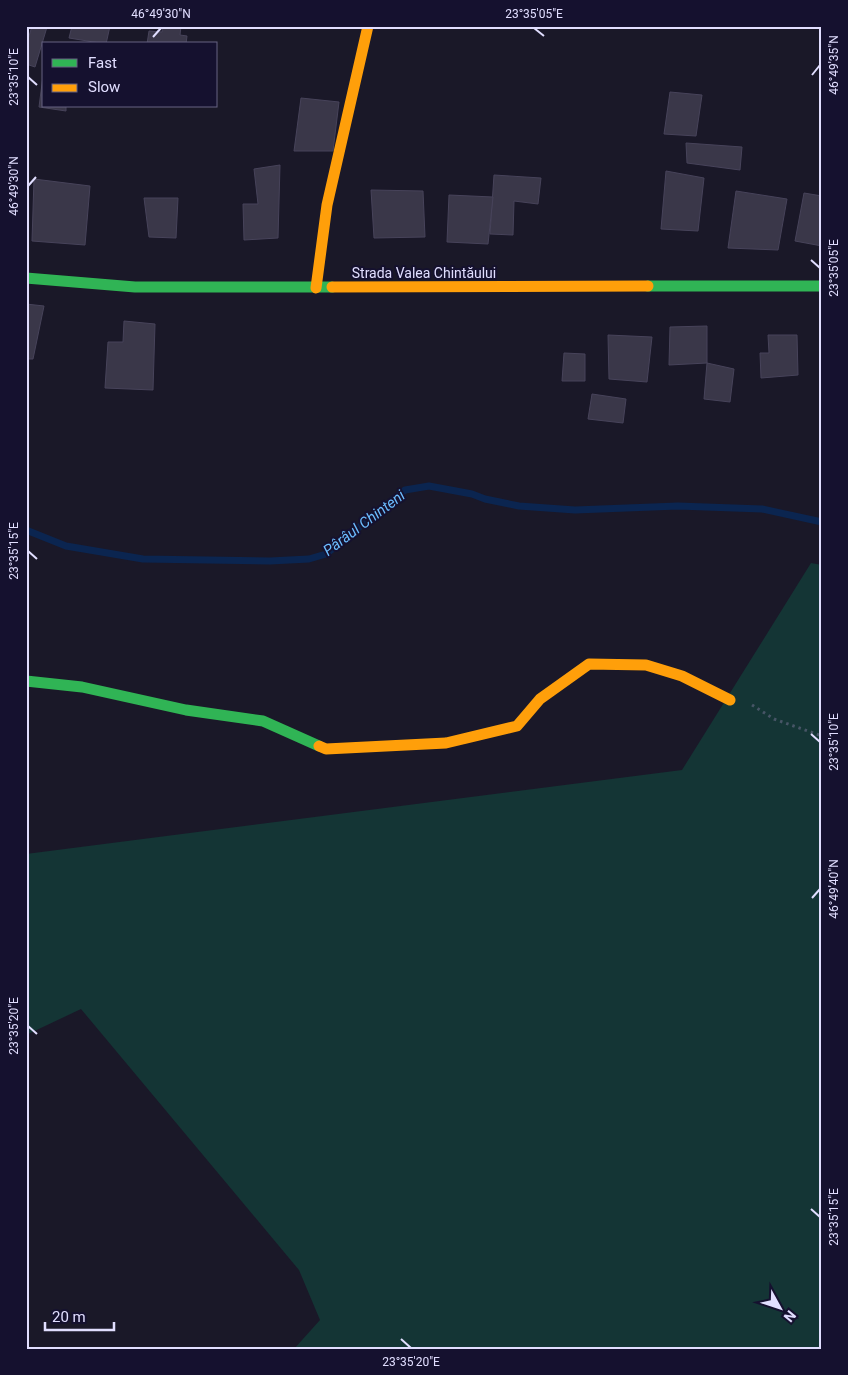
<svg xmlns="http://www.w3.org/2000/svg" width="848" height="1375" viewBox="0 0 848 1375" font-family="Roboto,sans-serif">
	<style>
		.green { fill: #143535 }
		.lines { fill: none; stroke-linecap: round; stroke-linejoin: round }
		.stream { stroke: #0b2550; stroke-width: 7 }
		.building { fill: #3a3749; stroke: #47435a }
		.path { stroke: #475566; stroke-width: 3; stroke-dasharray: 2.5 4; stroke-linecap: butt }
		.fast { stroke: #30b455; stroke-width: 11 }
		.slow { stroke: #ff9f0a; stroke-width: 11 }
		.ticks { fill: none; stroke: #e1deff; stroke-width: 2 }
		.labels { text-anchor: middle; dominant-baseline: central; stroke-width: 4; stroke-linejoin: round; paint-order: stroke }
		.street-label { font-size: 14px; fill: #e1deff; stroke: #15112f }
		.water-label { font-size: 15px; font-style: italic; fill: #6cbdff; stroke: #15112f }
		.neatline { fill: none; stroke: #e1deff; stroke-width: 2 }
		.ticks-label { font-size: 12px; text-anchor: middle; fill: #e1deff }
	</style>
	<rect width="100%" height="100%" fill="#1a1828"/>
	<!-- green -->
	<path class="green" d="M811,563L822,565V1349H294L320,1320L299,1270L81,1009L26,1035V854L682,770Z"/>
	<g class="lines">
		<!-- stream -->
		<path class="stream" d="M26,530L66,546L143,559L270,561L309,559L326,554L405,490L429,486L472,494L485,499L519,506L575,510L678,506L762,509L822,522"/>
	</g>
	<!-- building -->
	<g class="building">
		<path d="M32,26L47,27L35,67L26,64V46Z"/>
		<path d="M72,26H110L106,44L69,38Z"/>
		<path d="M163,26H181L180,35L187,36L186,44H147L149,31L162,32Z"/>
		<path d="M43,76L44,106H66V111L39,107Z"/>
		<path d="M670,92L702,95L696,136L664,134Z"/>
		<path d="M301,98L339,102L333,151H294Z"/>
		<path d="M686,143L742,147L740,170L687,163Z"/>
		<path d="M280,165L278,238L244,240L243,204H258L254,169Z"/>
		<path d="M666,171L704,178L698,231L661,229Z"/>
		<path d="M494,175L541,178L538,204L514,201L513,235L490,234Z"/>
		<path d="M34,179L90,186L85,245L32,241Z"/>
		<path d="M371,190L423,191L425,237L374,238Z"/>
		<path d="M736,191L787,199L778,250L728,248Z"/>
		<path d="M804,193L822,196V246L795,241Z"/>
		<path d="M449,195L493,197L488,244L447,242Z"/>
		<path d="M144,198H178L176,238L149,237Z"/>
		<path d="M26,304L44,306L33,359H26Z"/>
		<path d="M124,321L155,324L153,390L105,388L108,342H123Z"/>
		<path d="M707,326V363L669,365L670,327Z"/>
		<path d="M608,335L652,337L647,382L609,379Z"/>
		<path d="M768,335H797L798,375L761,378L760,353H769Z"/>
		<path d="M564,353L585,354V381H562Z"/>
		<path d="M707,363L734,369L730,402L704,399Z"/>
		<path d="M592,394L626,399L623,423L588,419Z"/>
	</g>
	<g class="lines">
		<!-- path -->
		<path class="path" d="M752,705L774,719L822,736"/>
		<!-- fast -->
		<g class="fast">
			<path d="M26,278L135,287H332"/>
			<path d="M648,286H822"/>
			<path d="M26,681L82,687L186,710L263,721L319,746"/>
		</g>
		<!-- slow -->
		<g class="slow">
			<path d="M332,287L648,286"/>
			<path d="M316,288L327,205L368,26"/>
			<path d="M319,746L326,749L446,743L517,726L540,699L589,664L646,665L682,676L730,700"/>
		</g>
	</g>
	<!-- ticks -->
	<path class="ticks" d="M534,28L544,36M153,37L161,28M812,75L820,65M28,77L37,85M28,186L36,177M811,260L820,268M28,551L37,559M811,734L820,742M812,898L820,889M28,1026L37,1034M811,1209L820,1217M401,1339L411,1348"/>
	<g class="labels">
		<!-- street labels -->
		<g class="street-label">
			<text x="424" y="273">Strada Valea Chintăului</text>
		</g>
		<!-- water labels -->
		<g class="water-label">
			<text transform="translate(364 523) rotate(-37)">Pârâul Chinteni</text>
		</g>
	</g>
	<!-- border -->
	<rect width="848" height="1375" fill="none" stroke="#15112f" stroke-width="55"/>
	<!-- legend -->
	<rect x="42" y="42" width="175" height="65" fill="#15112f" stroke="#676382"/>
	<rect x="52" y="59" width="25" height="8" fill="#30b455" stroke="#676382"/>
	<text x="88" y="68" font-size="15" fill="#e1deff">Fast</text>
	<rect x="52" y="84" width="25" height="8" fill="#ff9f0a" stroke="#676382"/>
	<text x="88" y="92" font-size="15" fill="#e1deff">Slow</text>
	<!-- north arrow -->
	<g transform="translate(780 1308) rotate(130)" stroke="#15112f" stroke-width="4" paint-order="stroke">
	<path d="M0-4L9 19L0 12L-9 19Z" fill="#e1deff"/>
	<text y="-8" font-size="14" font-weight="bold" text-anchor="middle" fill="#e1deff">N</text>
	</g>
	<!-- scale -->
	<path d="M45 1322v8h69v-8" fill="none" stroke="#e1deff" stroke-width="2.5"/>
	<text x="52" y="1322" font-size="15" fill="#e1deff" stroke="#15112f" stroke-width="4" paint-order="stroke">20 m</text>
	<rect x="28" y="28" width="792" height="1320" class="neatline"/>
	<g class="ticks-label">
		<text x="161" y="18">46°49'30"N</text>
		<text x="534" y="18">23°35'05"E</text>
		<text transform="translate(834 65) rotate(-90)" y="4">46°49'35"N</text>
		<text transform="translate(14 77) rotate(-90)" y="4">23°35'10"E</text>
		<text transform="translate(14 186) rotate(-90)" y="4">46°49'30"N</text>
		<text transform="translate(834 268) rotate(-90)" y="4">23°35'05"E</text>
		<text transform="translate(14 551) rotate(-90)" y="4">23°35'15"E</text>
		<text transform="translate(834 742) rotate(-90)" y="4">23°35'10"E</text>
		<text transform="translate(834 889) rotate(-90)" y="4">46°49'40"N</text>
		<text transform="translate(14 1026) rotate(-90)" y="4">23°35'20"E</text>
		<text transform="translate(834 1217) rotate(-90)" y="4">23°35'15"E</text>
		<text x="411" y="1366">23°35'20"E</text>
	</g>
</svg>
